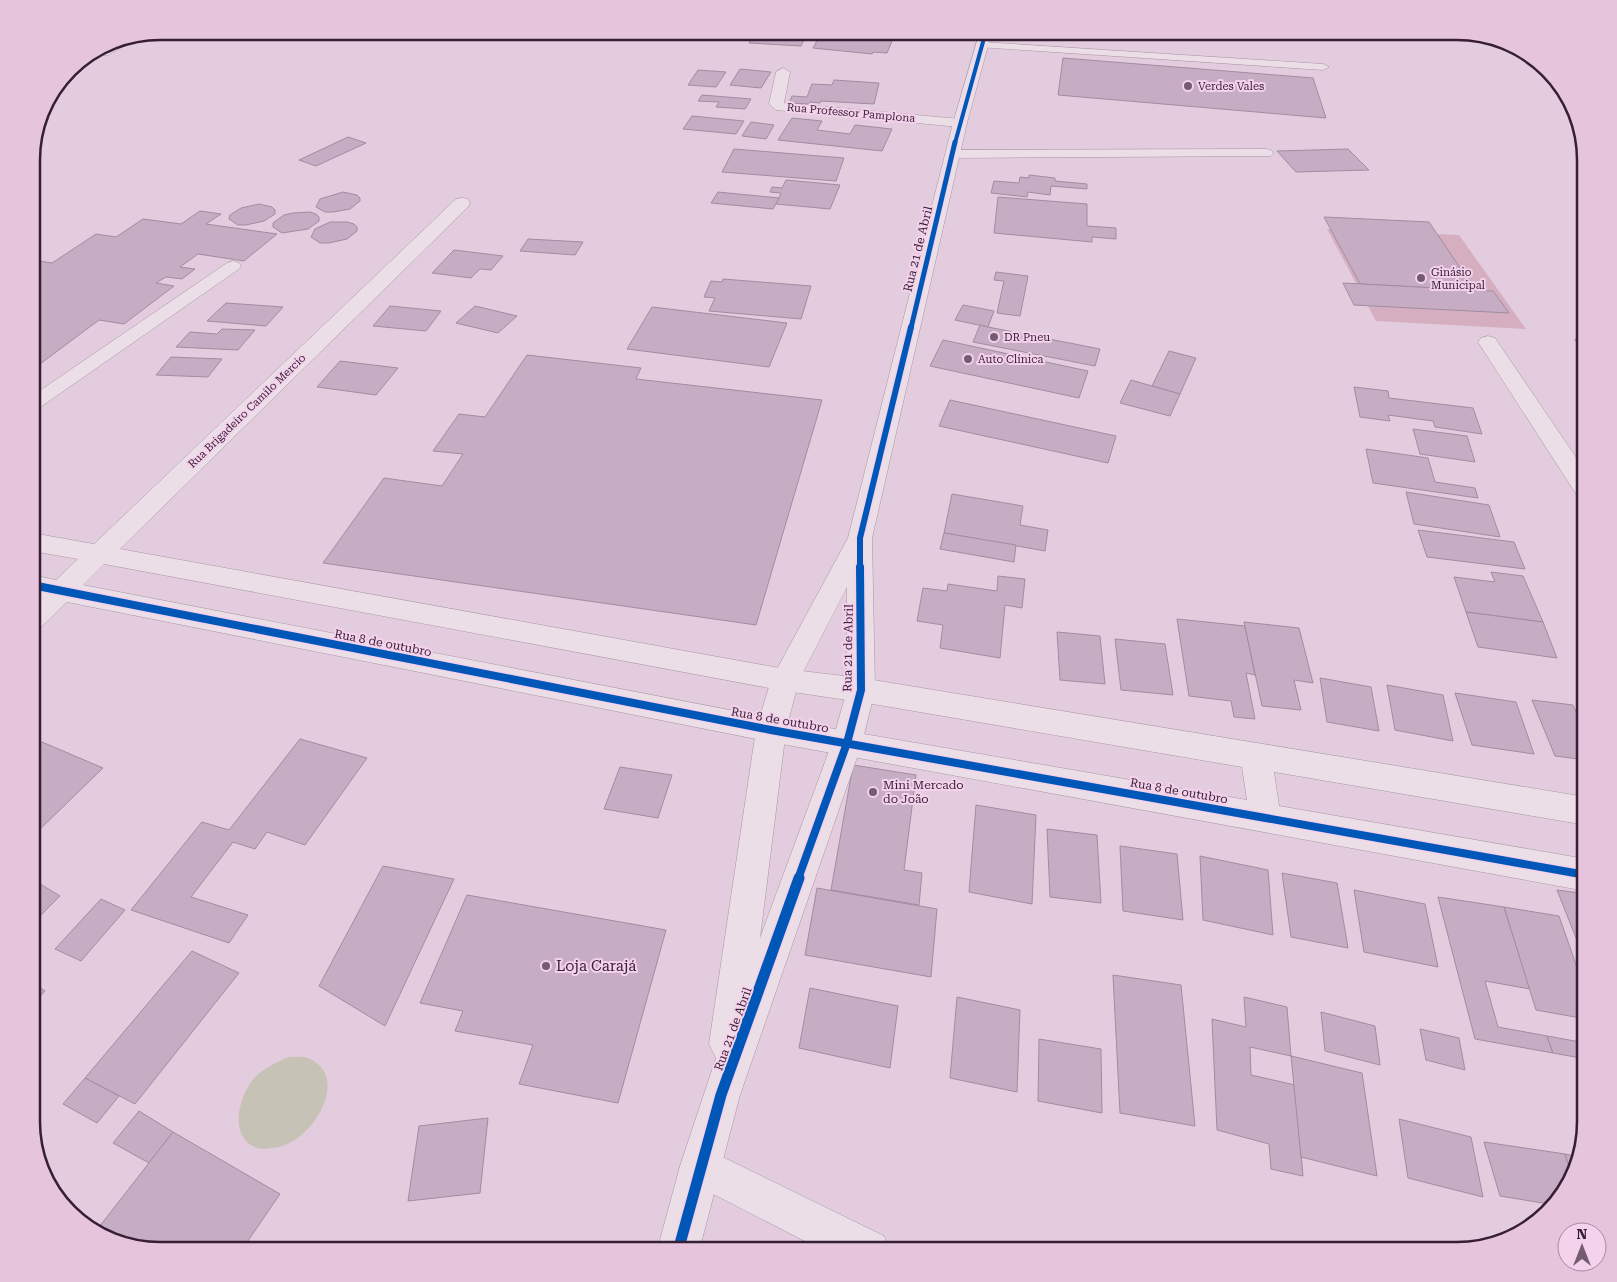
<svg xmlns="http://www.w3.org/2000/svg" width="1617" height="1282" viewBox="0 0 1617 1282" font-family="'Roboto Serif',serif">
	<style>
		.green { fill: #d5afc0 }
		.water { fill: #c6c3b6 }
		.building { fill: #c6adc4; stroke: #a28ca0 }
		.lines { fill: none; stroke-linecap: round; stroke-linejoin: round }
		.service-casing { stroke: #a896a4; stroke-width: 1 }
		.minor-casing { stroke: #a896a4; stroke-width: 1 }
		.tertiary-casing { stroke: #a896a4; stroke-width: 1 }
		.service { fill: #ebdee7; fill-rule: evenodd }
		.minor { fill: #ebdee7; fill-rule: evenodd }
		.tertiary { fill: #ebdee7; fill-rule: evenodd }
		.cycleway-far4-casing { stroke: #f4d2eb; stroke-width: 5 }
		.cycleway-far3-casing { stroke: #f4d2eb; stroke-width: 7 }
		.cycleway-far2-casing { stroke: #f4d2eb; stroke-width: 9 }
		.cycleway-far1-casing { stroke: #f4d2eb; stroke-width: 11 }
		.cycleway-casing { stroke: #f4d2eb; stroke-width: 14 }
		.cycleway-far4 { stroke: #0057b8; stroke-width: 4 }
		.cycleway-far3 { stroke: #0057b8; stroke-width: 5 }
		.cycleway-far2 { stroke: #0057b8; stroke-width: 6 }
		.cycleway-far1 { stroke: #0057b8; stroke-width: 8 }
		.cycleway { stroke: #0057b8; stroke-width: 11 }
		.poi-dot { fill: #735b70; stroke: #f4d2eb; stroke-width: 2 }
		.labels { text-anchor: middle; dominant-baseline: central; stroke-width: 4; stroke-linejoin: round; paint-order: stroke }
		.far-poi-label { font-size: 11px; fill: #361e35; stroke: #f4d2eb; text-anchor: start }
		.far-street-label { font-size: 11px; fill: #361e35; stroke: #f4d2eb }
		.street-label { font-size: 12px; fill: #361e35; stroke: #f4d2eb }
		.poi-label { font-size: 12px; fill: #361e35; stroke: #f4d2eb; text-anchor: start }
		.near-poi-label { font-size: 15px; fill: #361e35; stroke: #f4d2eb; text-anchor: start }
		.rim { fill: none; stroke: #361e35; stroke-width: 2.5 }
	</style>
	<rect width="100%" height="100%" fill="#e3ccdd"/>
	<!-- green -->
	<path class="green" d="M1327,229L1459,235L1526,329L1376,321Z"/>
	<!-- water -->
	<path class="water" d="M289,1057C295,1057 303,1056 308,1058C354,1077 309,1148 272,1148C268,1148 261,1150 257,1148C229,1137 238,1101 251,1082C261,1069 275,1063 289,1057Z"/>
	<!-- building -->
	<g class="building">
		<path d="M756,31H808L801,46L749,43Z"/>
		<path d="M822,31H861L895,34L887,53L873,52L872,54L813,48Z"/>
		<path d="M1063,58L1313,78L1326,118L1058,95Z"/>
		<path d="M740,69L771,72L761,88L730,85Z"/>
		<path d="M698,70L726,72L716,87L688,85Z"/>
		<path d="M834,80L879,83L874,104L821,101L820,103L810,102L809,104L789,103L792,96L807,97L812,84L832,85Z"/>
		<path d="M702,95L751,99L745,109L716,107L719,102L698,101Z"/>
		<path d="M692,116L744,121L736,134L683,129Z"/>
		<path d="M792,118L822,121L817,130L850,134L855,125L892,129L882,151L778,140Z"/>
		<path d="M751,122L774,125L766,139L742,136Z"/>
		<path d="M348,137L366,143L316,166L299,160Z"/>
		<path d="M734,149L844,158L836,181L722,172Z"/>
		<path d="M1348,149L1369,170L1296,172L1277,151Z"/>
		<path d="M1029,175L1055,178V181L1087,184V189L1051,186L1050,195L1028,192L1027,197L991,193L994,181L1019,183L1020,177L1029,178Z"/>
		<path d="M786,180L840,185L830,209L776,204L781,193L770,192L772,187L782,188Z"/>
		<path d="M343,192L357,195L360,198V201L350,209L333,212H325L316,207L320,199Z"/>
		<path d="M718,192L779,198L773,209L711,203Z"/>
		<path d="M998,197L1087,204V226L1116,228V239L1092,237V242L994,233Z"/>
		<path d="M259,204L272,207L275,210V214L264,221L246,225H238L229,219L230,215L241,208Z"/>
		<path d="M200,211L221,214L206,224L277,234L244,261L198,254L180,267L195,269L182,279L166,277L156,283L174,286L124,324L99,320L32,370V260L52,263L96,234L116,237L143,219L181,224Z"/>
		<path d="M310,212L316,214L319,217V221L308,229L282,233L273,227V223L284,215L293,213Z"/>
		<path d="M1324,217L1429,222L1475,290L1360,284Z"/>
		<path d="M330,222H347L354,224L357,227V231L347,239L329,243H320L311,237L315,229Z"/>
		<path d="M528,239L583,242L575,255L520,251Z"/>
		<path d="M454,250L503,256L491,270L480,269L471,278L432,273Z"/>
		<path d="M996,272L1028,276L1020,316L997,313L1004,281L994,280Z"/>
		<path d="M723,279L811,286L801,319L709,311L715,298L704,297L711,281L722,282Z"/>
		<path d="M1343,283L1493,291L1509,313L1354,305Z"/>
		<path d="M226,303L283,307L266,326L207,321Z"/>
		<path d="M963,305L994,311L988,327L955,320Z"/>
		<path d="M390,306L441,311L426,331L373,326Z"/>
		<path d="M475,306L517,316L498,333L456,323Z"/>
		<path d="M652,307L787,323L769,367L627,349Z"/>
		<path d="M980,325L988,327L1100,349L1095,366L973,342Z"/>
		<path d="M222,329L255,330L238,350L176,347L190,332L217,334Z"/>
		<path d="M1575,339L1586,340V360H1585Z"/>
		<path d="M943,340L1088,371L1079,398L930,366Z"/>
		<path d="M1169,351L1196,358L1180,394L1152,386Z"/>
		<path d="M527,355L641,368L636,379L822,400L756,625L323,563L384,478L442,486L463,454L433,451L459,414L485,417Z"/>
		<path d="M171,357L222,359L208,377L156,375Z"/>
		<path d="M340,361L398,368L376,395L317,387Z"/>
		<path d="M1131,380L1180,394L1170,416L1120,403Z"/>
		<path d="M1354,387L1388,391L1389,398L1473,408L1482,434L1435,427L1433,421L1388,415L1390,421L1360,417Z"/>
		<path d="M950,400L1116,436L1108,463L939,426Z"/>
		<path d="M1413,429L1467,436L1475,462L1420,454Z"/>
		<path d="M1366,449L1428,458L1435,482L1475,488L1478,498L1373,483Z"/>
		<path d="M1406,492L1489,505L1500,537L1414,524Z"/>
		<path d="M952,494L1023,506L1020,525L1048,530L1045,551L944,533Z"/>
		<path d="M1418,530L1514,542L1525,569L1427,557Z"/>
		<path d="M944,533L1016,545L1014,562L940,549Z"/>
		<path d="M1491,572L1523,576L1543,622L1466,612L1454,577L1495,582Z"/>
		<path d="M998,576L1025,579L1022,608L1005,605L1000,658L940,648L943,625L917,621L923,588L947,591L948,584L997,591Z"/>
		<path d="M1466,612L1543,622L1557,658L1478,647Z"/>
		<path d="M1177,619L1245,626L1255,675L1246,673L1255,719L1234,717L1231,701L1189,696Z"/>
		<path d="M1244,622L1299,628L1313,683L1294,680L1301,710L1262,706Z"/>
		<path d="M1057,632L1100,636L1105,684L1060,680Z"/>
		<path d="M1115,639L1165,644L1173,695L1121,690Z"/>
		<path d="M1320,678L1371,687L1379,731L1327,722Z"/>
		<path d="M1387,685L1443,695L1453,741L1395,730Z"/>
		<path d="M1455,693L1516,702L1534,754L1472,745Z"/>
		<path d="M1532,700L1573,705L1586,735V760L1555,756Z"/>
		<path d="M300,739L367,758L305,845L267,832L255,849L233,842L191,897L248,915L229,943L131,910L202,822L229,830Z"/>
		<path d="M42,742L103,768L34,835L32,834V752Z"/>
		<path d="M853,765L916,775L904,870L922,873L919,905L831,890Z"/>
		<path d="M620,767L672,775L658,818L604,809Z"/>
		<path d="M976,805L1036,815L1032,904L969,892Z"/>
		<path d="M1047,829L1097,835L1101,903L1050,897Z"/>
		<path d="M1120,846L1177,854L1183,920L1123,911Z"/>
		<path d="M1200,856L1268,870L1273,935L1203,920Z"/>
		<path d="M383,866L454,879L385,1026L319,986Z"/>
		<path d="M1282,873L1337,883L1348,948L1291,937Z"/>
		<path d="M32,879L60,896L32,924Z"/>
		<path d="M817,888L937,909L931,977L805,955Z"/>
		<path d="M1354,890L1425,904L1438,967L1364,952Z"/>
		<path d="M1557,890L1581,893L1586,907V963Z"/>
		<path d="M467,895L666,930L618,1103L519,1084L533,1045L455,1031L463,1011L420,1003Z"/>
		<path d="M1438,897L1504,907L1530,989L1485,981L1498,1027L1547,1036L1553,1053L1475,1039Z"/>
		<path d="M101,899L125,910L81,961L55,949Z"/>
		<path d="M1504,907L1559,916L1586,993V1019L1536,1010Z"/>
		<path d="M192,951L239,973L135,1104L85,1078Z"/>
		<path d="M1113,975L1181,985L1195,1126L1120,1113Z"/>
		<path d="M32,982L45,991L32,1005Z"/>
		<path d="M810,988L898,1006L890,1068L799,1048Z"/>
		<path d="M957,997L1020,1010L1017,1092L950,1078Z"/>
		<path d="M1244,997L1287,1007L1291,1056L1250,1047L1251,1075L1295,1085L1303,1176L1271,1169L1269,1144L1217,1130L1212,1019L1246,1027Z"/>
		<path d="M1321,1012L1375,1026L1380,1065L1325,1051Z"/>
		<path d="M1420,1029L1459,1038L1465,1070L1426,1060Z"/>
		<path d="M1547,1036L1586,1043V1059L1553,1053Z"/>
		<path d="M1039,1039L1101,1049L1102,1113L1038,1101Z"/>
		<path d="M1291,1056L1362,1073L1377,1176L1301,1157Z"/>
		<path d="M85,1078L119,1096L97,1123L63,1104Z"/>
		<path d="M139,1111L173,1132L149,1163L113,1143Z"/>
		<path d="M488,1118L480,1193L408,1201L419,1126Z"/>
		<path d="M1399,1119L1471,1137L1483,1197L1408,1178Z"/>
		<path d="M173,1132L280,1194L241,1251H160L111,1241L96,1231Z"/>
		<path d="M1484,1142L1565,1154L1572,1176L1555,1205L1500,1196Z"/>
		<path d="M1565,1154L1580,1157L1579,1164L1572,1176Z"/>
	</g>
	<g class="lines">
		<defs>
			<g id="service">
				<path d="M982,42L1323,64L1329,67L1323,70L978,47L976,45L978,43Z"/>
				<path d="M1266,149L1271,150L1273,153L1271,156L952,158L945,154L952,150Z"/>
				<path d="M233,261L239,263L241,266L239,269L39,408L32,410V396L227,263Z"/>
			</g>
			<g id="minor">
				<path d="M136,36L134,40L108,55H98L96,52L115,40Z"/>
				<path d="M783,68L790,72L784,103L960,119L965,120L967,123L965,126L960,127L776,110L769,104L776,72Z"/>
				<path d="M462,198L468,199L470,203L468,207L120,549L785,669L861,678L1586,797V825L1274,772L1279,806L1586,859V891L771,742L67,602L42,626L32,629V603L39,596L32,595V575L56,580L78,559L32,551V533L94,544L456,199ZM104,564L785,691L861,702L1242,767L1247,800L771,718L83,585Z"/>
				<path d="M1488,336L1495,338L1586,472V499L1578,497L1478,342L1481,338Z"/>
				<path d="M700,1146L884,1236L890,1251H824L686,1180L680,1166L686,1152Z"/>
			</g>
			<path id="tertiary" d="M980,31H992L967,123L872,538L875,690L862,743L740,1095L699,1251H657L680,1166L716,1058L709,1044L756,730L771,680L848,538L953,123ZM847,587V690L832,743L760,938L786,730L799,680Z"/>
		</defs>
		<!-- service casing -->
		<use href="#service" class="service-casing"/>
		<!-- minor casing -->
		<use href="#minor" class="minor-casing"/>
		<!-- tertiary casing -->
		<use href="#tertiary" class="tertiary-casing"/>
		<!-- service -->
		<use href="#service" class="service"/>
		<!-- minor -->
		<use href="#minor" class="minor"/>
		<!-- tertiary -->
		<use href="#tertiary" class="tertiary"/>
		<defs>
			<path id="cycleway-far4" d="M955,143L986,31"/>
			<path id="cycleway-far3" d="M911,328L955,142"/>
			<path id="cycleway-far2" d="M860,568V538L911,327"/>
			<g id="cycleway-far1">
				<path d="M32,585L771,730L1586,875"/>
				<path d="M798,879L847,743L861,690L860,567"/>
			</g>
			<path id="cycleway" d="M678,1251L721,1095L799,878"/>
		</defs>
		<!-- cycleway-far4 casing -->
		<use href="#cycleway-far4" class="cycleway-far4-casing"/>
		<!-- cycleway-far3 casing -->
		<use href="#cycleway-far3" class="cycleway-far3-casing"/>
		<!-- cycleway-far2 casing -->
		<use href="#cycleway-far2" class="cycleway-far2-casing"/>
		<!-- cycleway-far1 casing -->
		<use href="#cycleway-far1" class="cycleway-far1-casing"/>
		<!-- cycleway casing -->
		<use href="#cycleway" class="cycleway-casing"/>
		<!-- cycleway-far4 -->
		<use href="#cycleway-far4" class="cycleway-far4"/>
		<!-- cycleway-far3 -->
		<use href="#cycleway-far3" class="cycleway-far3"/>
		<!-- cycleway-far2 -->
		<use href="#cycleway-far2" class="cycleway-far2"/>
		<!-- cycleway-far1 -->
		<use href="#cycleway-far1" class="cycleway-far1"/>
		<!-- cycleway -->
		<use href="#cycleway" class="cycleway"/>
	</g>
	<!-- markers -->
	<g class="poi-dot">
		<circle cx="1188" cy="86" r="5"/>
		<circle cx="1421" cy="278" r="5"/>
		<circle cx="994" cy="337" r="5"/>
		<circle cx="968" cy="359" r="5"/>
		<circle cx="873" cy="792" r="5"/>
		<circle cx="546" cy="966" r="5"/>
	</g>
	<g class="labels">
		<!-- far-poi labels -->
		<g class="far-poi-label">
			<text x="1198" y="86">Verdes Vales</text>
			<text x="1431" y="272">Ginásio<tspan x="1431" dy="13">Municipal</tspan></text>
			<text x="1004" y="337">DR Pneu</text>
			<text x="978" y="359">Auto Clínica</text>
		</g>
		<!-- far-street labels -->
		<g class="far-street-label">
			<text transform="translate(851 113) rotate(5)">Rua Professor Pamplona</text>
			<text transform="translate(247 411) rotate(-44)">Rua Brigadeiro Camilo Mercio</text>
		</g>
		<!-- street labels -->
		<g class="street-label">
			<text transform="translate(918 249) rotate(-76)">Rua 21 de Abril</text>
			<text transform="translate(383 643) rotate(11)">Rua 8 de outubro</text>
			<text transform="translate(848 648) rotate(-89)">Rua 21 de Abril</text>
			<text transform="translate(780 720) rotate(10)">Rua 8 de outubro</text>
			<text transform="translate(1179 791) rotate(10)">Rua 8 de outubro</text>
			<text transform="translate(733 1029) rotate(-70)">Rua 21 de Abril</text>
		</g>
		<!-- poi labels -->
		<g class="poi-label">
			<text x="883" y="785">Mini Mercado<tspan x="883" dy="14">do João</tspan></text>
		</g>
		<!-- near-poi labels -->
		<g class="near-poi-label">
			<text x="556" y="966">Loja Carajá</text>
		</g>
	</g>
	<!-- crop -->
	<path d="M0 0H1617V1282H0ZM160 40H1457A120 120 0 0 1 1577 160V1122A120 120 0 0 1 1457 1242H160A120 120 0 0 1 40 1122V160A120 120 0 0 1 160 40Z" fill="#e5c4dc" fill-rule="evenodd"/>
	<path class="rim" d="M160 40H1457A120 120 0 0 1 1577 160V1122A120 120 0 0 1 1457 1242H160A120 120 0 0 1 40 1122V160A120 120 0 0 1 160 40Z"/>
	<!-- north arrow -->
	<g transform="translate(1582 1247)"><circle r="24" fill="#f4d2eb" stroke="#a88aa2"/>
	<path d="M0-4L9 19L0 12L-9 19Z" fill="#735b70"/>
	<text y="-8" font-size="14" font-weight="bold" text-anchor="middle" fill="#361e35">N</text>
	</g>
</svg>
